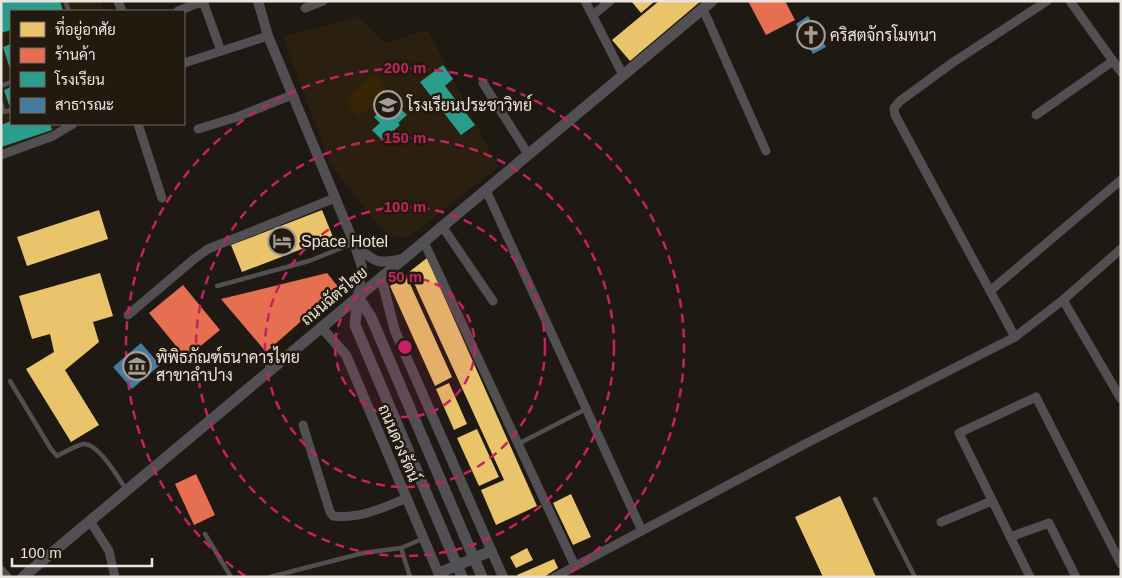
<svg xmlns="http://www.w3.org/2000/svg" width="1122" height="578" viewBox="0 0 1122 578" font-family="Helvetica,Sarabun,sans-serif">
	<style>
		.built { fill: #2b2010 }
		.grass { fill: #372405 }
		.homes { fill: #e9c46a }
		.shops { fill: #e76f51 }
		.schools { fill: #2a9d8f }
		.public { fill: #457b9d }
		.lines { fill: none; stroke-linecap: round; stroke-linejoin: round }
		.service { stroke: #514f51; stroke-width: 4.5 }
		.minor { stroke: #514f51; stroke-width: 9 }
		.tertiary { stroke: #514f51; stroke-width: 10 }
		.secondary { stroke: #535055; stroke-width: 11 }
		.ring { fill: none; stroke: #c42261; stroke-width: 2.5; stroke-dasharray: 9 6 }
		.labels { text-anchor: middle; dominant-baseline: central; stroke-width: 5; stroke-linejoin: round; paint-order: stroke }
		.poi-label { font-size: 16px; fill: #e9e4dc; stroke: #221a0f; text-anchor: start }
		.street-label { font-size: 16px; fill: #e9e4dc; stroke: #221a0f }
		.centre { fill: #c42261; stroke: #221a0f; stroke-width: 2.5 }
		.ring-label { font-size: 15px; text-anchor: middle; font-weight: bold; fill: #c42261; stroke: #221a0f; stroke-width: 5; stroke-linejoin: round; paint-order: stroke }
	</style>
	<rect width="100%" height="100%" fill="#1e1913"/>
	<!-- built -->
	<g class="built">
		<path d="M1,1H100L105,11H11V124H65L45,135L1,149Z"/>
		<path d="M358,16L384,43L428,30L498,167L409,237H397L388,235L379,226L330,164L283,37Z"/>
	</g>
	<!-- grass -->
	<path class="grass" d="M373,73L389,90L359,117L344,100Z"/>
	<!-- homes -->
	<g class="homes">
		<path d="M631,1H655L641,13Z"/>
		<path d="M659,1H701L630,61L612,40Z"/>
		<path d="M99,210L108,239L27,266L17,237Z"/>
		<path d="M322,210L333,237L242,272L231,245Z"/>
		<path d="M427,258L537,506L496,525L481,490L504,480L409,272Z"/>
		<path d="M100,273L113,316L93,322L99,342L65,370L99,425L71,442L26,369L54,352L50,334L32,339L19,296Z"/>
		<path d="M406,275L452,377L435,386L390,286Z"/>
		<path d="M449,383L467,424L454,430L436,389Z"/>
		<path d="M477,429L499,477L479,486L457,438Z"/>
		<path d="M571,494L591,537L573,545L553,503Z"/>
		<path d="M840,496L876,577H823L795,517Z"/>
		<path d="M527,548L533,560L516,568L510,557Z"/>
		<path d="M554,559L558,568L544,577H518L517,575Z"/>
	</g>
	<!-- shops -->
	<g class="shops">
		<path d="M748,1H785L795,20L766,35Z"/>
		<path d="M327,273L339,288L266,352L221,299Z"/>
		<path d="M183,285L220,330L186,358L149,313Z"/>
		<path d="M196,474L215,515L194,525L175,484Z"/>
	</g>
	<!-- schools -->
	<g class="schools">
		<path d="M1,1H60L63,11H11V30L1,33Z"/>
		<path d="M11,44V72L3,47Z"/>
		<path d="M443,65L453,79L445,86L475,125L461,135L420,82Z"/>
		<path d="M11,87V104L9,105L4,90Z"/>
		<path d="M398,106L407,115L398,123L400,125L390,134L388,132L381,139L372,130L380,123L374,117L384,107L390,114Z"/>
		<path d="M11,121V124H50L52,130L1,147V125Z"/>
	</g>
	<!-- public -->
	<g class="public">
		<path d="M808,16L826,47L813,54L796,24Z"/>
		<path d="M141,343L160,365L132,389L113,367Z"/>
	</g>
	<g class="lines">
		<!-- service -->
		<g class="service">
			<path d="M65,1L69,11"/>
			<path d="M1,86L11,82"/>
			<path d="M1,103L4,112L11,110"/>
			<path d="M217,286L309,261L354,243"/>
			<path d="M10,381L51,449L57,456C65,452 75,446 83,444C98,442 118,478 126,489"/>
			<path d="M518,444L586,409"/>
			<path d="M875,499L915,577"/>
			<path d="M205,534L231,577"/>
			<path d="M401,548L410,577"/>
			<path d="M270,577L363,553L401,548L422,539"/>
		</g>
		<!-- minor -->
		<g class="minor">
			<path d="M118,1L122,11"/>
			<path d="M585,1L623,75"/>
			<path d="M1070,1L1121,72"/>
			<path d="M305,8L323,1"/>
			<path d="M703,9L766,151"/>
			<path d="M178,11L198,3L204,4L221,51"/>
			<path d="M593,15L610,1"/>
			<path d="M184,63L268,36"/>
			<path d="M483,83L528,154"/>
			<path d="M1036,115L1113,61"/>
			<path d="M138,124L162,198"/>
			<path d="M198,129L237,117L292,95"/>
			<path d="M1,155L53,136L73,124"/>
			<path d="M486,190L642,531"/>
			<path d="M442,226L493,301"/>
			<path d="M424,242L575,566"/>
			<path d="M990,291L1121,180"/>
			<path d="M1063,300L1121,399"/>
			<path d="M128,315L194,259L208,249L335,198"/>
			<path d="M1015,337L895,115L894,108L900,101L952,63L1047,1"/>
			<path d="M303,425L330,512L333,516C359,519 383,508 407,498"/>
			<path d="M90,521L109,551L115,577"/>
			<path d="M941,522L992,501"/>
			<path d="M1010,537L1049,523L1076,577"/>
			<path d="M1,570L7,577"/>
			<path d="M555,577L805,444L1015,337L1063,300L1121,249"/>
			<path d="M1030,577L959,433L1036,397L1121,564"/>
		</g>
		<!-- tertiary -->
		<g class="tertiary">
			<path d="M258,1L268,36L354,243L362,267L358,297"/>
			<path d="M356,245C374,263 379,265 405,258"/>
			<path d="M381,277L395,331L503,577"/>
			<path d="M321,327L346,355L440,577"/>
		</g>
		<!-- secondary -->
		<g class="secondary">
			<path d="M358,297L371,317L482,577"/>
			<path d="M358,297L355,325L462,577"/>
			<path d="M439,573L491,551"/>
			<path d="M23,577L712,1"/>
		</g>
	</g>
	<!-- distance rings -->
	<circle cx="405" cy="347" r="70" fill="#c42261" fill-opacity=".12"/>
	<g class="ring">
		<circle cx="405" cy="347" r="70"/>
		<circle cx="405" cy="347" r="140"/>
		<circle cx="405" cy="347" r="209"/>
		<path d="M245 576A279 279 0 1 1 565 576"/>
	</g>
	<!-- icons -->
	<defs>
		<symbol id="church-ring" viewBox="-11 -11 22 22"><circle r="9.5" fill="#221a0f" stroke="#a29d96" stroke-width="1.5"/><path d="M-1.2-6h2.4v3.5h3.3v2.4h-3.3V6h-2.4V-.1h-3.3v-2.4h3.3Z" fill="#a29d96"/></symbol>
		<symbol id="school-ring" viewBox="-11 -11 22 22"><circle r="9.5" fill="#221a0f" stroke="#a29d96" stroke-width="1.5"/><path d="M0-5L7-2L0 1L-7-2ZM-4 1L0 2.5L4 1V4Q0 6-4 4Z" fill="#a29d96"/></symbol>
		<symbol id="hotel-ring" viewBox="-11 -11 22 22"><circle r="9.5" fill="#221a0f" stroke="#a29d96" stroke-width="1.5"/><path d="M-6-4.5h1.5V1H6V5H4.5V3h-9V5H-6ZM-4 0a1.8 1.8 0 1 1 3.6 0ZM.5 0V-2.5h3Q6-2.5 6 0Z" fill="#a29d96"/></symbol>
		<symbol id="museum-ring" viewBox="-11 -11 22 22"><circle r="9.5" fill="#221a0f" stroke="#a29d96" stroke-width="1.5"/><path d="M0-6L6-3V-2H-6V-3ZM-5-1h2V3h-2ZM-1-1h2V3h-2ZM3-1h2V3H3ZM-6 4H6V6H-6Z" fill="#a29d96"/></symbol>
	</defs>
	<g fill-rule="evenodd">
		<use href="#church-ring" x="795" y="19" width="32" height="32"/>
		<use href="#school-ring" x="372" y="89" width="32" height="32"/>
		<use href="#hotel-ring" x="266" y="225" width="32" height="32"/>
		<use href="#museum-ring" x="121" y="350" width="32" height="32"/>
	</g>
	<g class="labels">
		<!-- poi labels -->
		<g class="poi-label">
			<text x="830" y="35">คริสตจักรโมทนา</text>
			<text x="407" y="105">โรงเรียนประชาวิทย์</text>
			<text x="301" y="241">Space Hotel</text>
			<text x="156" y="357">พิพิธภัณฑ์ธนาคารไทย<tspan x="156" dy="18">สาขาลำปาง</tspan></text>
		</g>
		<!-- street labels -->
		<g class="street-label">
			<text transform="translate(334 296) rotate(-40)">ถนนฉัตรไชย</text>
			<text transform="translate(399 443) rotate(67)">ถนนดวงรัตน์</text>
		</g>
	</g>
	<circle cx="405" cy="347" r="8" class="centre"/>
	<g class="ring-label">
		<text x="405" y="73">200 m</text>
		<text x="405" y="143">150 m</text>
		<text x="405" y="212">100 m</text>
		<text x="405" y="282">50 m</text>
	</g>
	<!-- border -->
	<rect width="1122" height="578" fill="none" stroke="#e9e4dc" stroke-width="5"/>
	<!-- legend -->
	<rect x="10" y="10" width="175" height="115" fill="#221a0f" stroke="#726b61"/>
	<rect x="20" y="22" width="25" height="15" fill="#e9c46a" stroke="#726b61"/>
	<text x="55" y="35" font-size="15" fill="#e9e4dc">ที่อยู่อาศัย</text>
	<rect x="20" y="48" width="25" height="15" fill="#e76f51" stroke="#726b61"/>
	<text x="55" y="60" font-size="15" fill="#e9e4dc">ร้านค้า</text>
	<rect x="20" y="72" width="25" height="15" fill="#2a9d8f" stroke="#726b61"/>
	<text x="55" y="85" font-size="15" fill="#e9e4dc">โรงเรียน</text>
	<rect x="20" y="98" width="25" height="15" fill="#457b9d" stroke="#726b61"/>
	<text x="55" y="110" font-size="15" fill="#e9e4dc">สาธารณะ</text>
	<!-- scale -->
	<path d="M12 558v8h140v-8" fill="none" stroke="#e9e4dc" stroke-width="2.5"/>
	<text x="20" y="558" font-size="15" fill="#e9e4dc" stroke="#221a0f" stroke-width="4" paint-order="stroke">100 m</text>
</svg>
